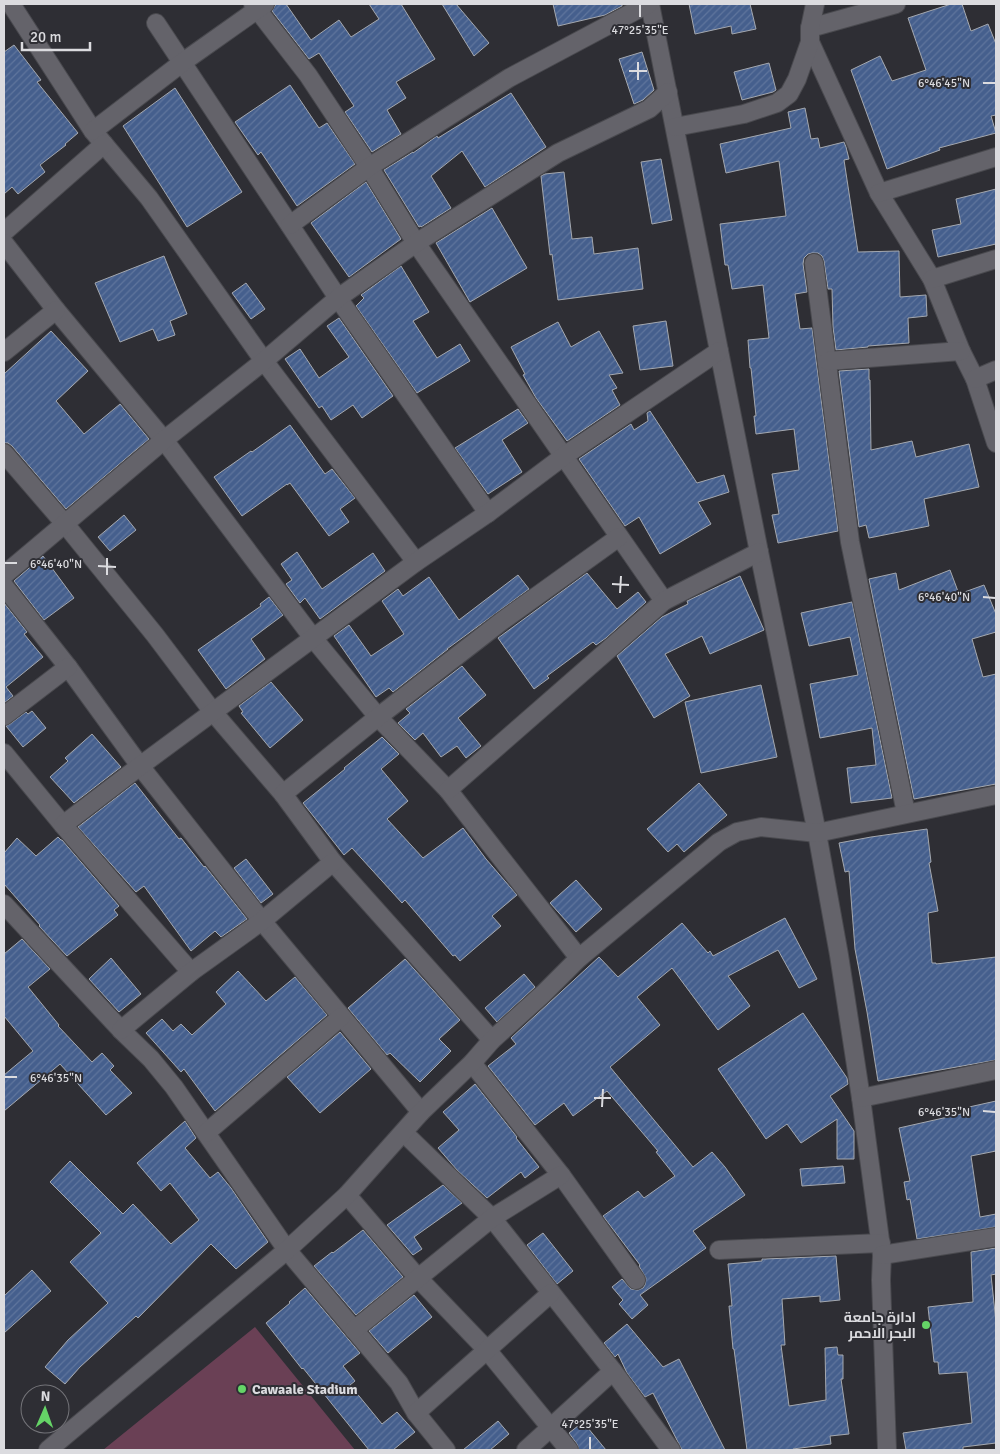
<svg xmlns="http://www.w3.org/2000/svg" width="1000" height="1454" viewBox="0 0 1000 1454" font-family="Signika,Cairo,sans-serif">
	<style>
		.park { fill: #6a4055 }
		.building { fill: url(#building-hatch); stroke: #a4a8af }
		.lines { fill: none; stroke-linecap: round; stroke-linejoin: round }
		.street-casing { stroke: #49494e; stroke-width: 20 }
		.street { stroke: #64636a; stroke-width: 18 }
		.ticks { fill: none; stroke: #dbdbdf; stroke-width: 2 }
		.poi-dot { fill: #65d467; stroke: #2e2e34; stroke-width: 2 }
		.labels { text-anchor: middle; dominant-baseline: central; stroke-width: 4; stroke-linejoin: round; paint-order: stroke }
		.poi-label { font-size: 14px; font-weight: bold; fill: #dbdbdf; stroke: #2e2e34; text-anchor: end }
		.ticks-label { font-size: 12px; text-anchor: middle; fill: #dbdbdf; stroke: #2e2e34; stroke-width: 4; stroke-linejoin: round; paint-order: stroke }
	</style>
	<defs>
		<pattern id="building-hatch" width="6" height="6" patternUnits="userSpaceOnUse" patternTransform="scale(1.25)"><rect width="6" height="6" fill="#455f8d"/><path d="M-1 1l2-2M0 6l6-6M5 7l2-2" fill="none" stroke="#5f759d"/></pattern>
	</defs>
	<rect width="100%" height="100%" fill="#2e2e34"/>
	<!-- park -->
	<path class="park" d="M255,1327L355,1450H103Z"/>
	<!-- building -->
	<g class="building">
		<path d="M276,4H286L311,40L339,20L351,37L379,19L369,4H401L435,59L396,82L406,98L387,110L401,134L372,152L345,112L354,106L319,53L309,59L272,11Z"/>
		<path d="M442,4H456L489,43L474,56Z"/>
		<path d="M553,4H622V6L605,15L558,26Z"/>
		<path d="M689,4H750L756,29L732,34L731,26L695,34Z"/>
		<path d="M951,4H962L971,31L988,24L996,44V115L991,116L996,133L939,148L940,150L887,169L851,70L880,56L892,81L926,70L908,18Z"/>
		<path d="M14,45L41,80L37,82L78,133L65,144L66,145L40,165L45,172L18,194L12,187L4,194V52Z"/>
		<path d="M642,52L654,90L643,100L634,104L619,59Z"/>
		<path d="M769,63L776,90L773,92L742,100L734,72Z"/>
		<path d="M290,85L319,128L327,123L355,164L297,206L261,152L258,155L235,122Z"/>
		<path d="M175,88L242,192L187,227L123,126Z"/>
		<path d="M511,93L546,147L485,187L462,151L431,176L451,208L421,227V226L419,227L384,170L413,152V153L437,136L438,138Z"/>
		<path d="M805,108L811,139L818,138L820,148L844,142L846,147L849,159L844,160L858,252L899,251L900,297L926,295L927,316L908,318L909,343L868,346V347L836,350L833,327L832,289H828L824,261L822,256L818,253H812L808,254L804,258L803,264L807,292L795,294L800,329L812,328L838,531L778,543L772,515L779,514L772,474L799,470L794,429L756,434L754,416H756L751,368H750L748,340L769,338L763,285L732,289L728,265H725L720,224L786,216L779,161L726,173L720,144L791,128L788,112Z"/>
		<path d="M661,159L672,220L652,224L641,162Z"/>
		<path d="M564,172L572,239L592,237L594,254L638,248L643,289L558,300L552,254L550,255L541,176L545,174Z"/>
		<path d="M366,182L401,239L349,277L311,223Z"/>
		<path d="M996,189V244L938,257L932,230L961,224L956,199Z"/>
		<path d="M492,208L527,268L470,302L436,243Z"/>
		<path d="M164,256L187,314L170,321L175,335L158,341L153,329L120,342L95,283Z"/>
		<path d="M401,266L429,312L413,321L437,358L460,344L470,361L417,393L356,306L364,298L361,295Z"/>
		<path d="M246,283L265,309L251,319L232,293Z"/>
		<path d="M339,318L393,396L362,418L353,405L331,420L322,406L319,408L285,359L300,349L319,378L349,357L327,326Z"/>
		<path d="M666,321L673,366L640,370L633,326Z"/>
		<path d="M558,322L571,347L599,331L623,373L609,375L617,388L612,390L620,405L567,441L536,398L523,375L525,374L511,347Z"/>
		<path d="M51,331L88,371L56,401L84,434L120,404L149,439L66,509L12,446L8,443H4V374Z"/>
		<path d="M869,369V380H870L871,450L912,441L916,457L969,444L979,487L924,499L929,526L869,538L866,525L859,527L839,371Z"/>
		<path d="M518,409L528,423L502,440L522,472L488,494L455,448Z"/>
		<path d="M650,411L697,483L724,475L729,492L698,502L711,524L660,554L639,517L625,526L579,459L631,424L634,430L648,421L647,413Z"/>
		<path d="M290,425L325,474L332,469L355,498L340,509L349,522L329,536L290,483L287,485V484L242,516L214,477L251,451L252,452Z"/>
		<path d="M124,515L136,530L110,551L98,537Z"/>
		<path d="M297,552L322,589L373,553L385,571L320,619L305,598L300,603L286,584L292,580L281,564Z"/>
		<path d="M43,556L74,598L44,620L14,581Z"/>
		<path d="M950,570L959,594L984,585L996,614V632L972,639L983,677L996,674V784L914,799L869,579L896,573L899,590Z"/>
		<path d="M587,573L617,609L638,592L646,602L606,638L596,645L593,642L547,676L549,678L534,689L498,638Z"/>
		<path d="M518,575L529,589L447,649H448L393,692L389,688L376,697L334,636L349,625L371,656L404,634L382,601L398,589L403,596L429,577L459,620Z"/>
		<path d="M740,576L764,630L710,654L702,636L665,654L690,696L654,718L617,656L662,617L688,604L687,601Z"/>
		<path d="M269,597L283,615L251,639L265,659L226,689L198,650L261,606L260,604Z"/>
		<path d="M852,602L892,798L851,803L847,768L876,765L872,728L820,738L810,684L858,675L850,637L809,646L801,613Z"/>
		<path d="M4,603L27,632L24,634L43,657L6,687L13,696L4,703Z"/>
		<path d="M462,666L486,695L458,718L481,746L466,758L457,746L441,757L423,733L415,740L398,723L410,713L406,709Z"/>
		<path d="M271,682L303,720L270,748L241,713L243,712L239,706Z"/>
		<path d="M761,685L777,757L701,773L685,702Z"/>
		<path d="M32,711L46,728L23,747L6,726L10,724L26,712L28,714Z"/>
		<path d="M92,734L121,767L74,803L50,777L68,761L65,758Z"/>
		<path d="M382,737L399,754L381,769L408,801L387,819L423,858L463,828L486,859L517,895L492,916L501,926L460,961L455,955L453,956L405,900L402,903L352,848L344,855L303,803L345,769L344,768Z"/>
		<path d="M135,783L179,839L181,838L204,867L205,866L247,919L221,937L215,931L191,951L144,886L136,892L78,827Z"/>
		<path d="M699,783L727,815L684,852L677,844L668,852L647,829Z"/>
		<path d="M927,829L931,862L929,863L938,911L928,913L932,963H936V964L996,957V1060L878,1081L867,1012L855,949L849,871L845,872L839,843L871,837Z"/>
		<path d="M58,837L61,840H62L119,906L114,910L118,915L67,956L39,926L40,925L4,884V853L17,838L36,856Z"/>
		<path d="M246,859L273,894L261,903L234,868Z"/>
		<path d="M576,880L602,909L576,932L550,903Z"/>
		<path d="M785,918L817,979L799,988L778,950L728,976L750,1006L718,1030L672,968L637,997L660,1025L610,1067L693,1167L712,1152L725,1167L745,1195L693,1231L706,1248L640,1295L648,1305L632,1319L619,1304L623,1300L612,1287L622,1279L631,1289L638,1290L643,1288L645,1285L646,1278L639,1266L640,1265L603,1216L638,1191L644,1198L675,1176L656,1152L658,1151L607,1091L573,1116L564,1103L535,1125L488,1066L516,1044L511,1038L599,957L618,977L682,923L708,953L710,951L713,956Z"/>
		<path d="M22,939L50,969L28,987L59,1025L58,1026L92,1062L102,1053L114,1066L110,1070L132,1093L106,1115L60,1064L4,1111V1075L33,1051L4,1016V954Z"/>
		<path d="M111,958L141,994L119,1012L89,979Z"/>
		<path d="M405,959L460,1020L439,1039L451,1051L420,1082L390,1053L387,1055L348,1008Z"/>
		<path d="M238,971L266,1001L295,977L327,1015L215,1111L184,1069L181,1072L146,1033L162,1019L173,1031L181,1024L192,1035L226,1004L216,992Z"/>
		<path d="M524,974L535,987L497,1022L485,1008Z"/>
		<path d="M803,1013L847,1078L848,1084L830,1096L854,1131V1159H837V1119L801,1143L787,1124L766,1139L718,1069Z"/>
		<path d="M340,1032L371,1069L320,1113L287,1077Z"/>
		<path d="M475,1084L517,1137L516,1138L539,1167L525,1178L521,1172L487,1198L457,1170L438,1148L459,1130L443,1112Z"/>
		<path d="M996,1101V1151L971,1156L980,1217L996,1214V1227L917,1239L910,1199L907,1200L904,1182L910,1181L899,1128L970,1112L969,1107Z"/>
		<path d="M185,1121L196,1138L185,1148L210,1178L218,1172L231,1188L268,1242L236,1269L211,1244L138,1318L136,1316L80,1367L65,1384L45,1367L68,1340L108,1303L70,1262L101,1233L50,1182L70,1161L123,1214L133,1204L171,1244L199,1220L170,1183L161,1191L137,1163Z"/>
		<path d="M843,1166L845,1183L802,1186L800,1169Z"/>
		<path d="M443,1185L462,1203L414,1237L422,1249L413,1255L387,1225Z"/>
		<path d="M363,1230L403,1277L356,1315L314,1266L332,1252L333,1253Z"/>
		<path d="M543,1233L573,1271L557,1284L527,1245Z"/>
		<path d="M996,1248V1274L991,1275L996,1322V1443L963,1447V1450H906L903,1433L972,1423L967,1372L939,1374L938,1362H934L928,1307L973,1302L971,1252Z"/>
		<path d="M836,1256L840,1300L820,1302V1296L782,1299L785,1345H781L789,1406L826,1400L825,1348L837,1347L838,1355H843V1379H841L849,1434L830,1436L831,1444L793,1449V1450H747L734,1349H733L729,1306H732L728,1264L762,1261V1259H765Z"/>
		<path d="M32,1270L51,1291L4,1333V1296Z"/>
		<path d="M305,1288L360,1353L343,1366L355,1381L350,1385L382,1424L397,1412L415,1432L393,1450H369L303,1368L302,1369L266,1323L290,1303L289,1302Z"/>
		<path d="M414,1295L432,1317L388,1353L369,1331Z"/>
		<path d="M627,1324L663,1367L679,1359L725,1450H682L653,1393L645,1397L627,1373L618,1354L615,1357L604,1343Z"/>
		<path d="M498,1421L509,1434L490,1450H463Z"/>
		<path d="M583,1422L606,1450H579L577,1444L569,1433Z"/>
	</g>
	<g class="lines">
		<defs>
			<g id="street">
				<path d="M11,4L93,131L149,198L264,361L416,562"/>
				<path d="M253,4L308,75L369,167L416,243L664,601"/>
				<path d="M650,4L759,552L817,833L839,955L861,1098L882,1255L881,1280L887,1450"/>
				<path d="M156,23L338,298L488,513"/>
				<path d="M810,28L896,4"/>
				<path d="M810,42L879,193L932,279L961,351L975,379L996,443"/>
				<path d="M675,127L744,114L777,103L789,94L797,79L810,42V28L815,4"/>
				<path d="M93,131L183,62L265,4"/>
				<path d="M879,193L996,157"/>
				<path d="M290,225L369,167L509,78L648,4"/>
				<path d="M4,232L104,144"/>
				<path d="M4,243L56,310L164,440L313,638L378,717L448,790L579,958"/>
				<path d="M814,263L850,542L906,813"/>
				<path d="M932,279L996,259"/>
				<path d="M4,352L56,310"/>
				<path d="M828,361L961,351"/>
				<path d="M975,379L996,370"/>
				<path d="M4,453L65,524L155,635L213,712L283,794L333,862L492,1040"/>
				<path d="M4,575L164,440L264,361L338,298L416,243L558,153L649,109L668,92"/>
				<path d="M4,586L68,667L140,766L262,921L421,1112"/>
				<path d="M4,716L68,667"/>
				<path d="M4,753L63,825L191,972"/>
				<path d="M448,790L664,601L759,552"/>
				<path d="M283,794L378,717L502,621L619,537"/>
				<path d="M63,825L140,766L416,562L488,513L564,456L719,351"/>
				<path d="M4,904L121,1030L151,1059L174,1087L287,1250L399,1383L416,1413L446,1450"/>
				<path d="M121,1030L191,972L262,921L333,862"/>
				<path d="M472,1063L561,1175L636,1280"/>
				<path d="M861,1098L996,1070"/>
				<path d="M206,1133L341,1017"/>
				<path d="M404,1133L492,1218L613,1371L671,1450"/>
				<path d="M347,1195L418,1278L487,1350L569,1450"/>
				<path d="M719,1250L881,1243"/>
				<path d="M882,1255L996,1237"/>
				<path d="M354,1330L492,1218L561,1175"/>
				<path d="M416,1413L551,1293"/>
				<path d="M48,1450L287,1250L347,1195L421,1112L472,1063L492,1040L543,994L579,958L719,842L737,832L761,827L817,833L996,795"/>
				<path d="M526,1450L613,1371"/>
			</g>
		</defs>
		<!-- street casing -->
		<use href="#street" class="street-casing"/>
		<!-- street -->
		<use href="#street" class="street"/>
	</g>
	<!-- ticks -->
	<path class="ticks" d="M640,17V5M629,71H647M638,80V62M983,83H995M5,563H17M98,566L116,567M107,575V558M612,584L629,585M620,593L621,576M983,597L995,598M5,1077H17M594,1098H611M602,1107L603,1089M983,1111L995,1112M590,1449V1437"/>
	<!-- markers -->
	<g class="poi-dot">
		<circle cx="926" cy="1325" r="5"/>
		<circle cx="242" cy="1389" r="5"/>
	</g>
	<g class="labels">
		<!-- poi labels -->
		<g class="poi-label">
			<text x="916" y="1317">ادارة جامعة<tspan x="916" dy="16">البحر الاحمر</tspan></text>
			<text x="252" y="1389" text-anchor="start">Cawaale Stadium</text>
		</g>
	</g>
	<g class="ticks-label">
		<text x="640" y="34">47°25'35"E</text>
		<text x="944" y="87">6°46'45"N</text>
		<text x="56" y="568">6°46'40"N</text>
		<text x="944" y="601">6°46'40"N</text>
		<text x="56" y="1082">6°46'35"N</text>
		<text x="944" y="1116">6°46'35"N</text>
		<text x="590" y="1428">47°25'35"E</text>
	</g>
	<!-- border -->
	<rect width="1000" height="1454" fill="none" stroke="#dbdbdf" stroke-width="10"/>
	<!-- north arrow -->
	<g transform="translate(45 1409) rotate(2)"><circle r="24" fill="#2e2e34" stroke="#737378"/>
	<path d="M0-4L9 19L0 12L-9 19Z" fill="#65d467"/>
	<text y="-8" font-size="14" font-weight="bold" text-anchor="middle" fill="#dbdbdf">N</text>
	</g>
	<!-- scale -->
	<path d="M22 42v8h68v-8" fill="none" stroke="#dbdbdf" stroke-width="2.5"/>
	<text x="30" y="42" font-size="15" fill="#dbdbdf" stroke="#2e2e34" stroke-width="4" paint-order="stroke">20 m</text>
</svg>
